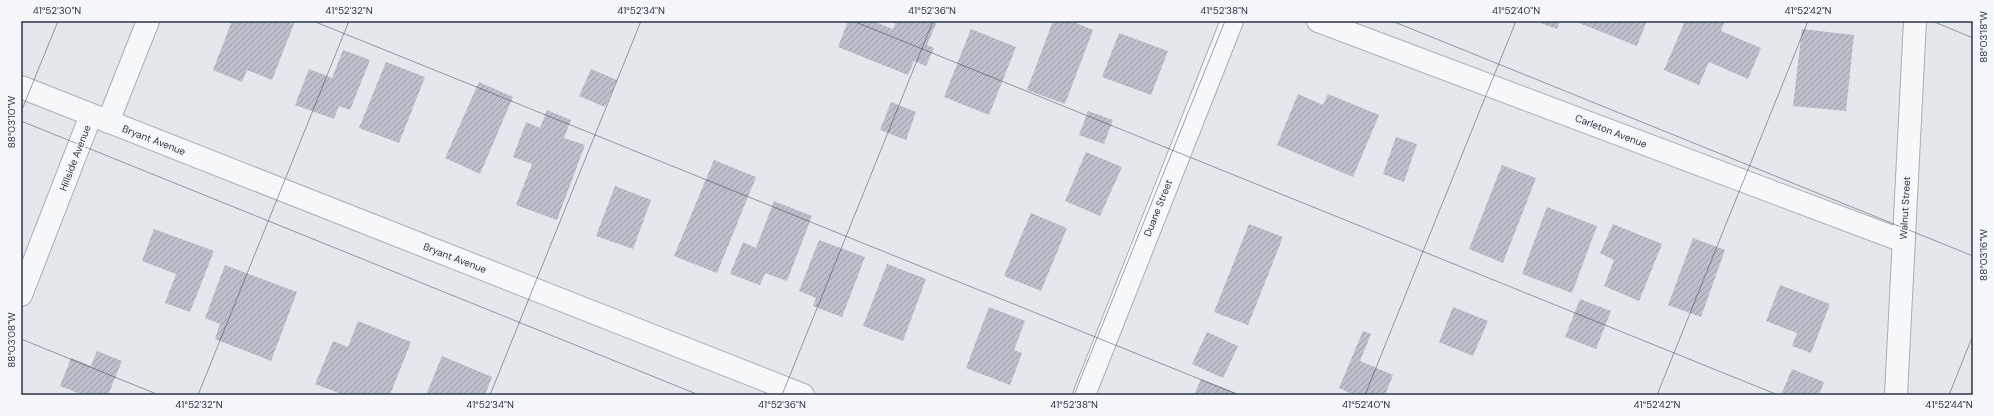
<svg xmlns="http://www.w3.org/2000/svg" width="1994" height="416" viewBox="0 0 1994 416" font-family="'DM Sans',sans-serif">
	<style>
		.building { fill: url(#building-hatch) }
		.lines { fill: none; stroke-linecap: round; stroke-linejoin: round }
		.street-casing { stroke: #a9aeb7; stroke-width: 24 }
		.street { stroke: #f7f8fa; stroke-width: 22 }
		.ticks { fill: none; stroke: #2b3445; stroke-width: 1; stroke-opacity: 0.45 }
		.labels { text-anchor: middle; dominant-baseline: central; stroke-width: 3.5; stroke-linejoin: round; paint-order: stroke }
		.street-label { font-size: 10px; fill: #2b3445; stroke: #f4f6f9 }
		.neatline { fill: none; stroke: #2b3445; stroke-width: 1.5 }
		.ticks-label { font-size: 10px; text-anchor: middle; fill: #2b3445 }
	</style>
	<defs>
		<pattern id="building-hatch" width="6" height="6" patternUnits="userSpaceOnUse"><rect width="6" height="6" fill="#bbc0ca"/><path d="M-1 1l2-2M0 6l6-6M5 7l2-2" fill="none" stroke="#989da6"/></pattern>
	</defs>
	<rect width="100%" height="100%" fill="#e4e7ec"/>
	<!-- building -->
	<g class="building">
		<path d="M232,21H295L272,80L247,70L242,82L213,70Z"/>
		<path d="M848,21H873L893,29L896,21H937L927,45L934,48L926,66L914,61L908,75L838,47Z"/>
		<path d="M1053,21H1071L1093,30L1065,104L1027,90Z"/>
		<path d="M1535,21H1560L1557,29Z"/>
		<path d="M1580,21H1647L1637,46L1579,23Z"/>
		<path d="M1685,21H1725L1721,31L1761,48L1748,79L1709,62L1699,85L1664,70Z"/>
		<path d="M971,29L1016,47L989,115L944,97Z"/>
		<path d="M1802,29L1854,35L1846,111L1793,106Z"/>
		<path d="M1119,33L1168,51L1151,95L1102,77Z"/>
		<path d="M343,50L370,60L350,110L339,106L334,119L295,105L309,69L332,78Z"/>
		<path d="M386,62L425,77L399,143L359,128Z"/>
		<path d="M591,69L617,80L605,107L579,96Z"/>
		<path d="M479,82L513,97L480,174L445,158Z"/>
		<path d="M1298,94L1323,105L1328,94L1379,115L1353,177L1277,145Z"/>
		<path d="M891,102L916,112L906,140L880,130Z"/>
		<path d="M547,110L571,120L564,138L585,145L557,220L516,205L532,164L513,157L526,122L540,128Z"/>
		<path d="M1088,111L1113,120L1104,144L1079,135Z"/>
		<path d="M1396,137L1417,144L1404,182L1383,174Z"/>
		<path d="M1086,152L1122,167L1100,216L1065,201Z"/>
		<path d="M714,160L756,177L717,273L674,256Z"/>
		<path d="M1502,165L1536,178L1503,263L1469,249Z"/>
		<path d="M615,186L651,200L633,249L596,236Z"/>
		<path d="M774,201L812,216L787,281L765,273L760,285L730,274L743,242L756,248Z"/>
		<path d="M1547,207L1597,226L1572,293L1522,274Z"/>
		<path d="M1031,213L1067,228L1041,291L1004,276Z"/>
		<path d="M1249,224L1283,237L1248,325L1214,312Z"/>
		<path d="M1613,224L1662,244L1639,301L1604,286L1614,260L1600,253Z"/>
		<path d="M154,229L214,251L190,312L165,303L176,274L142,261Z"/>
		<path d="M1693,238L1725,250L1701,317L1668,305Z"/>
		<path d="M819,240L865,257L842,317L813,306L816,298L799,291Z"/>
		<path d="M887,264L926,279L903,341L863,326Z"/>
		<path d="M225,265L297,292L271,361L215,339L220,324L205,318Z"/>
		<path d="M1780,285L1830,304L1811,353L1792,346L1797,333L1766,321Z"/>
		<path d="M1580,299L1611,311L1596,349L1565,337Z"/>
		<path d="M989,307L1025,321L1014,350L1022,353L1010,385L966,368Z"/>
		<path d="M1453,307L1488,321L1473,356L1439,342Z"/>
		<path d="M358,321L411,342L390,395H344L315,384L333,341L348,347Z"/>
		<path d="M1363,331L1371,334L1360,361L1393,375L1385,395H1354L1339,388Z"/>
		<path d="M1207,332L1238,346L1223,378L1192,364Z"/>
		<path d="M97,351L122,361L108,395H83L60,386L71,358L91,366Z"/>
		<path d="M442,356L492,377L485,395H426Z"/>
		<path d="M1792,369L1824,382L1819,395H1781Z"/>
		<path d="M1201,379L1241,395H1194Z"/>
	</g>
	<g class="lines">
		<defs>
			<g id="street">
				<path d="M1318,21L1903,241"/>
				<path d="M21,87L803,395"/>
				<path d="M108,122L148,21"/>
				<path d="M21,295L91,115"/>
				<path d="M1084,395L1232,21"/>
				<path d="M1896,395L1915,21"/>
			</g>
		</defs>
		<!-- street casing -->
		<use href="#street" class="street-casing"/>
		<!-- street -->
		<use href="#street" class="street"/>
	</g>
	<!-- ticks -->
	<path class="ticks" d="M313,21L1239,395M853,21L1778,395M1392,21L1973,256M1932,21L1973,38M21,112L58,21M21,121L699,395M21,339L159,395M198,395L349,21M490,395L641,21M782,395L933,21M1074,395L1225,21M1365,395L1516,21M1657,395L1808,21M1949,395L1973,335"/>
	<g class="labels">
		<!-- street labels -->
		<g class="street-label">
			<text transform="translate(1611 131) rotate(21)">Carleton Avenue</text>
			<text transform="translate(154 140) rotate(21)">Bryant Avenue</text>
			<text transform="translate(75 158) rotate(-69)">Hillside Avenue</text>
			<text transform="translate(1158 208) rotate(-68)">Duane Street</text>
			<text transform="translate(1905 208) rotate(-87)">Walnut Street</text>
			<text transform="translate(455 258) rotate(21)">Bryant Avenue</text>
		</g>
	</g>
	<!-- border -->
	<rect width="1994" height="416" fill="none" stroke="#f4f6f9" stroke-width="44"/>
	<rect x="22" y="22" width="1950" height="372" class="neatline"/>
	<g class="ticks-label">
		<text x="57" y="14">41°52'30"N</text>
		<text x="349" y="14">41°52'32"N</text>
		<text x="641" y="14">41°52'34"N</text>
		<text x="932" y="14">41°52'36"N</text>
		<text x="1224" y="14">41°52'38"N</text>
		<text x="1516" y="14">41°52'40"N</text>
		<text x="1808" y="14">41°52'42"N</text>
		<text transform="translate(1983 37) rotate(-90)" y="4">88°03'18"W</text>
		<text transform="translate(11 122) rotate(-90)" y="4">88°03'10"W</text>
		<text transform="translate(1983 255) rotate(-90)" y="4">88°03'16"W</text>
		<text transform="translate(11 340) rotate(-90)" y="4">88°03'08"W</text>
		<text x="199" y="408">41°52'32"N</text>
		<text x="490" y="408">41°52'34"N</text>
		<text x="782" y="408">41°52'36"N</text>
		<text x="1074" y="408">41°52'38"N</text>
		<text x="1366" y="408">41°52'40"N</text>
		<text x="1657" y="408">41°52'42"N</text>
		<text x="1949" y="408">41°52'44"N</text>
	</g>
</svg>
